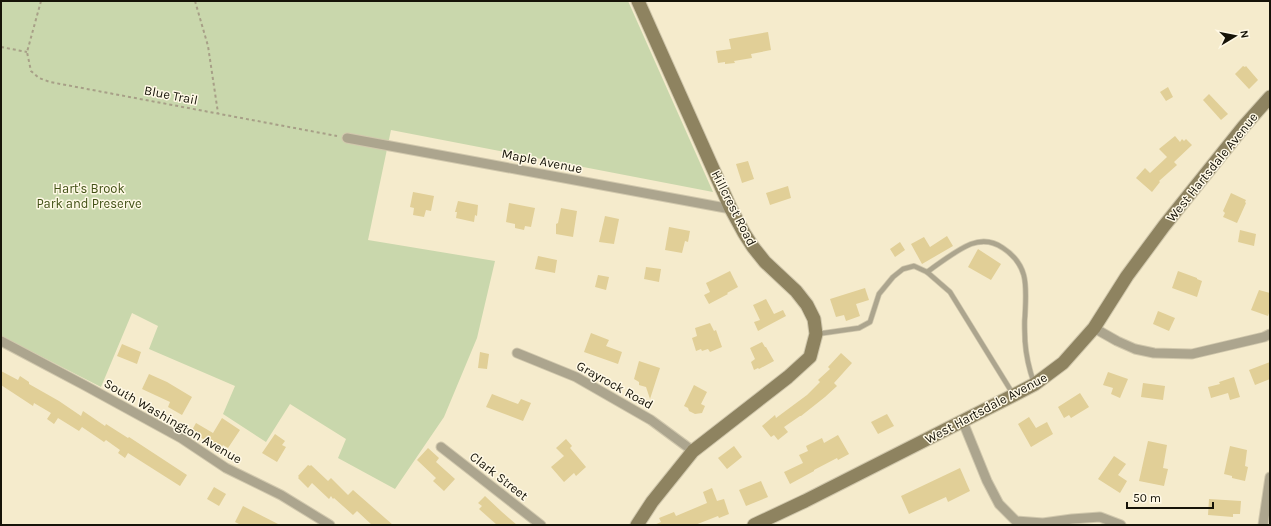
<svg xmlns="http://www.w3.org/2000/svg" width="1271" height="526" viewBox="0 0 1271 526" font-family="Karla,sans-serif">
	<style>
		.green { fill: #c9d7ac }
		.building { fill: #e1cf97 }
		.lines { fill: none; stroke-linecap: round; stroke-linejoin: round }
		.lane-casing { stroke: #d1c8ad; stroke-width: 6 }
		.street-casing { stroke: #d1c8ad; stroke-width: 11 }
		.secondary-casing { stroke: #d1c8ad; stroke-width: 15 }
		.path { stroke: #a79f87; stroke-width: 2; stroke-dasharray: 3 3; stroke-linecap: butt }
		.lane { stroke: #aca58e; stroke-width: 4.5 }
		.street { stroke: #aca58e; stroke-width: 9 }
		.secondary { stroke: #8e8360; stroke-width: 13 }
		.labels { text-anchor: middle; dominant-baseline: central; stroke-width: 3; stroke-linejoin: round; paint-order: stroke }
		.street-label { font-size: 13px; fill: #161308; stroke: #fff9e6 }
		.park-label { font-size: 13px; fill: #425116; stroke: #fff9e6 }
	</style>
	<rect width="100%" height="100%" fill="#f5ebcc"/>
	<!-- green -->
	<path class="green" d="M1,1H628L713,192L391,130L368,240L495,261L477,338L444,417L395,489L338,458L346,439L290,404L266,442L223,414L235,386L149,349L158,326L132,313L101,387L1,336Z"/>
	<!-- building -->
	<g class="building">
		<path d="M768,32L771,50L751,54L752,58L734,61L735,63L725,64V62L718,63L716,51L731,49L729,39Z"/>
		<path d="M1243,66L1245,67L1246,66L1258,80L1249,89L1235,74Z"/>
		<path d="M1168,87L1173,97L1166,101L1160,92Z"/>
		<path d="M1209,94L1228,114L1221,120L1203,100Z"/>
		<path d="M1175,136L1180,142L1182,139L1184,141L1186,139L1192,145L1174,162L1177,165L1159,181L1160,182L1152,192L1136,178L1145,168L1150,173L1167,157L1159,149Z"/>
		<path d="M748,161L754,179L742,183L736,164Z"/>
		<path d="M788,186L791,198L770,205L766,193Z"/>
		<path d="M413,192L434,196L431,211L426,210L424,217L413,215L414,208L410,207Z"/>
		<path d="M1231,193L1246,200L1245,202L1246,203L1237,223L1223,217L1225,213L1223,211Z"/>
		<path d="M458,201L478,205L477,216L475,215L474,222L456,218L457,212H455Z"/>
		<path d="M509,203L535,208L531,227L525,226L524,230L515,228V224L506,222Z"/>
		<path d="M561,208L577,211L573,237L556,234V224L558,223Z"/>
		<path d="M605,216L619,219L614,244L599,242Z"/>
		<path d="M669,227L690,231L688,242L685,241L682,253L665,250Z"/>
		<path d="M1240,230L1256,234L1254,246L1238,242Z"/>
		<path d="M947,236L953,246L922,264L911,244L924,237L930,247Z"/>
		<path d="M900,242L905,250L895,257L890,249Z"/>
		<path d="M978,249L1001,264L991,280L968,267Z"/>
		<path d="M538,256L557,260L555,273L535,269Z"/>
		<path d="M646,267L661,269L659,282L644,279Z"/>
		<path d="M730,271L738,287L727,293L728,294L709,304L704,295L710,292L706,283Z"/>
		<path d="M1178,271L1197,278V279L1202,281L1197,297L1172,288Z"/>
		<path d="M598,275L609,277L606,290L595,287Z"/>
		<path d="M865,288L869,300L856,304L860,316L846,321L844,315L836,317L830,299Z"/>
		<path d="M1259,290L1270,293V310L1268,316L1251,310Z"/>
		<path d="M766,299L774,314L783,310L786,316L758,331L754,322L760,320L753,305Z"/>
		<path d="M1158,311L1175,318L1169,331L1153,324Z"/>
		<path d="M710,323L714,331L716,330L722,347L710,352L708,349L702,351L701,349L696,351L692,338L697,336L695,328Z"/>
		<path d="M591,333L609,340L606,346L622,352L618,364L584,352Z"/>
		<path d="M762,342L765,347H766L774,361L759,369L758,368L754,370L751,362L755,359L750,348Z"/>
		<path d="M122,344L141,352L137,364L117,356Z"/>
		<path d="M480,352L489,354L487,369L478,368Z"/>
		<path d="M841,353L852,363L834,383L837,386L825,397L801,416H800L784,427L788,432L778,440L774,435L771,437L762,426L775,415L776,418L807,395L820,382L818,380L830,369L828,367Z"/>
		<path d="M639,361L660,368L650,399L646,387L639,385V382L634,379Z"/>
		<path d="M1270,362V379L1255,385L1249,370Z"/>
		<path d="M1,371L18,380L20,376L29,382V384L59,401L81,416L83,411L105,426L106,424L128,438L129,437L187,475L180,486L128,453L125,458L118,453L120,450L106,440L104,442L82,427L79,431L58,418L54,424L47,419L51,413L34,403L33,406L1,385Z"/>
		<path d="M1108,372L1128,379L1120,398L1111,394L1113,388L1103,385Z"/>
		<path d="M149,374L167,382L192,397L182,415L168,407L170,402L142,389Z"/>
		<path d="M1234,377L1240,397L1230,400L1228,393L1211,398L1208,387L1220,384L1219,382Z"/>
		<path d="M1143,383L1165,386L1163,400L1141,397Z"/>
		<path d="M694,385L707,392L701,404L705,406L702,413L695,414L689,411L688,408L684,406Z"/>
		<path d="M1080,393L1089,407L1071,418L1069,415L1064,418L1058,407Z"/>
		<path d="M492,394L518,404L521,399L531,403L523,421L486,407Z"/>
		<path d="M887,414L894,426L878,434L871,422Z"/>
		<path d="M1029,417L1036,428L1047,422L1053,434L1031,447L1018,424Z"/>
		<path d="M222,418L240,430L228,448L223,445L220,450L200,437L191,432L196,423L213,433Z"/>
		<path d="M275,434L285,441L282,445L286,447L277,462L262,453Z"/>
		<path d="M838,435L849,454L838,460L837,458L814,470V471L790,484L784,472L803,463L799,455L808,451L806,446L822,438L824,443Z"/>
		<path d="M566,439L572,446L570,448L586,467L576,476L574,473L564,482L551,467L564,456L556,448Z"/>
		<path d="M1148,441L1167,445L1163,468L1168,469L1164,486L1139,481Z"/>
		<path d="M734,446L742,457L727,469L718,458Z"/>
		<path d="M1230,446L1247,450L1245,466L1248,467L1245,481L1232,478V476L1224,474Z"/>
		<path d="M428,448L439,458L436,462L455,479L444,491L433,481L436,478L417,460Z"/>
		<path d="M1114,456L1126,464L1118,475L1127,481L1120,493L1098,479Z"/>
		<path d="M308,465L310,466L311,465L328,481L331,478L348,495L353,490L393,525H372L357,511L353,515L334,498L333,499L331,496L329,499L312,483L308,488L298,478L299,477L298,476Z"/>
		<path d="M960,468L970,491L948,502L946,497L909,514L901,496Z"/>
		<path d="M761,481L768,497L746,506L739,490Z"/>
		<path d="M214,487L226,494L219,506L207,499Z"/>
		<path d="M712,488L717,501L724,499L729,514L719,518L718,516L695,525H654L661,522L659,518L674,512L676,516L707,503L703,492Z"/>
		<path d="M485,496L502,512L517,525H497L479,509L482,506L478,503Z"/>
		<path d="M1209,499L1241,501L1240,514H1233V517L1208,515Z"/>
		<path d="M243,506L280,525H241L235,522Z"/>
	</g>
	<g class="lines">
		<defs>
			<g id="lane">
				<path d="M927,272C940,263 956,250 971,244C982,240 993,241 1003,248C1030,266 1026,288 1025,316C1024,324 1025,333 1025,341C1026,355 1029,369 1034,383"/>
				<path d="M817,334L859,328L870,322L879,294L893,277L903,269L914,266L927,272L950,292L1013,394"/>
			</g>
			<g id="street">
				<path d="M347,138L731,209"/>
				<path d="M1094,328L1117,341L1135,349L1154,353L1192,354L1264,337L1270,334"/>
				<path d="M1,341L84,385L181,438L226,468L281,495L330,525"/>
				<path d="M517,353L576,377L651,420L693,451"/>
				<path d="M963,422L987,481L999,504L1016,521L1043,523L1072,519L1100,517L1121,525"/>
				<path d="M441,447L541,525"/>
				<path d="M1263,525L1270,477"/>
			</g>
			<g id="secondary">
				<path d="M637,525L652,502L693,451L788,377L810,357L816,334L814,319L807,305L796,291L765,262L753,247L744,233L731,209L638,1"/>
				<path d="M754,525L805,501L1014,395L1035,384L1063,363L1094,328L1127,276L1164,226L1244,126L1270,97"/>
			</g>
		</defs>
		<!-- lane casing -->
		<use href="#lane" class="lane-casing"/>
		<!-- street casing -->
		<use href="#street" class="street-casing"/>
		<!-- secondary casing -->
		<use href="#secondary" class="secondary-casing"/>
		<!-- path -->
		<g class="path">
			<path d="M41,1L27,52L31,71L39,78L50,82L337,136"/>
			<path d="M195,1L208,46L218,113"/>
			<path d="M1,47L27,52"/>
		</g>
		<!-- lane -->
		<use href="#lane" class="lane"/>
		<!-- street -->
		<use href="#street" class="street"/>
		<!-- secondary -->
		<use href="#secondary" class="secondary"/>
	</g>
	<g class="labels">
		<!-- street labels -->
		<g class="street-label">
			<text transform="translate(171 95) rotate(11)">Blue Trail</text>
			<text transform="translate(542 161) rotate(11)">Maple Avenue</text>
			<text transform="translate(1212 167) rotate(-51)">West Hartsdale Avenue</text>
			<text transform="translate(734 208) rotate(63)">Hillcrest Road</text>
			<text transform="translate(615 385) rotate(29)">Grayrock Road</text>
			<text transform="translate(986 408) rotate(-28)">West Hartsdale Avenue</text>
			<text transform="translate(173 421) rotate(30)">South Washington Avenue</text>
			<text transform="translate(499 476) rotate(38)">Clark Street</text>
		</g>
		<!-- park labels -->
		<g class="park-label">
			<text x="89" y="188">Hart's Brook<tspan x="89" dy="15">Park and Preserve</tspan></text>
		</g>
	</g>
	<!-- border -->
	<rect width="1271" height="526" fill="none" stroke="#161308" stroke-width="4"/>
	<!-- north arrow -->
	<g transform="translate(1235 36) rotate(80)" stroke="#fff9e6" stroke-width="3" paint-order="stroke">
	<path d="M0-3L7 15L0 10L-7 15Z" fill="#161308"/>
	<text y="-6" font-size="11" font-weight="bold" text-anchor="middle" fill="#161308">N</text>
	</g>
	<!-- scale -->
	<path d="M1127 502v6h86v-6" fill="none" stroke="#161308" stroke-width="2"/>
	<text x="1133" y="502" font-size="12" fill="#161308" stroke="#fff9e6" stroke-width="3" paint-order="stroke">50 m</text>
</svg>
